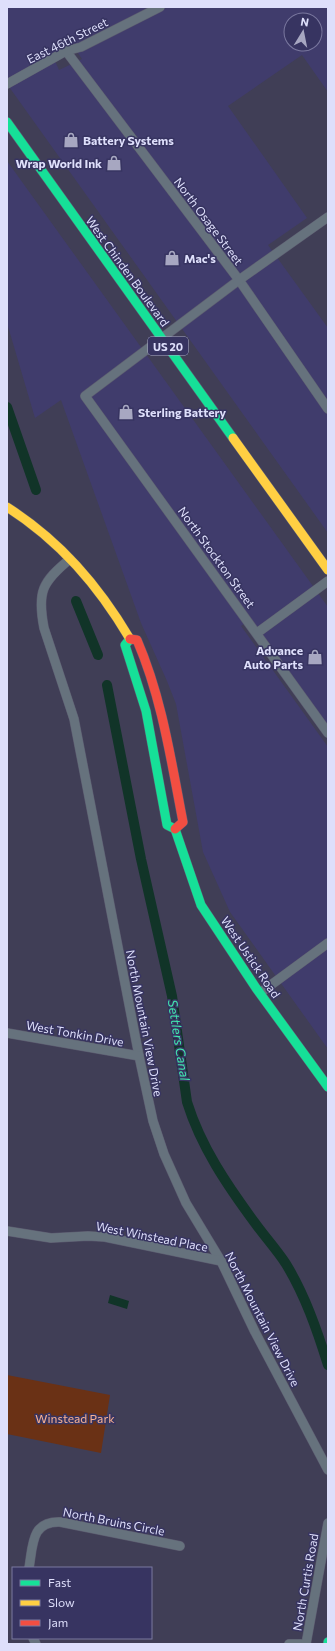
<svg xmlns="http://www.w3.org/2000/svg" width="335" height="1651" viewBox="0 0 335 1651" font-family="Commissioner,sans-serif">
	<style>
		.built { fill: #403c6c; fill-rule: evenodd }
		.green { fill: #6a3115 }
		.water { fill: #113428 }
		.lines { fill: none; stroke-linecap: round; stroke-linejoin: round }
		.canal { stroke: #113428; stroke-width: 10 }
		.street-casing { stroke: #5b5a6f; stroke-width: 10 }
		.fast-casing { stroke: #5b5a6f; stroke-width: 10 }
		.slow-casing { stroke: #5b5a6f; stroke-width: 10 }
		.jam-casing { stroke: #5b5a6f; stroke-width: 10 }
		.street { stroke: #66727d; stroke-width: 9 }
		.fast { stroke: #16e098; stroke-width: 9 }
		.slow { stroke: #ffcf43; stroke-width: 9 }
		.jam { stroke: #f24e42; stroke-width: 9 }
		.labels { text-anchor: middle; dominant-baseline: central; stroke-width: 3; stroke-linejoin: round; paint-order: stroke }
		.shield { fill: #373461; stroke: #acaccd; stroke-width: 1 }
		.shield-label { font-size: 11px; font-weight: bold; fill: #dedffb }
		.street-label { font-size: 12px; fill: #dedffb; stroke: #373461 }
		.poi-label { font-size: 12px; font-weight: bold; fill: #dedffb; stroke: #373461; text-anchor: start }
		.park-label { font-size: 12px; fill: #fab292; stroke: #373461 }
		.water-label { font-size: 13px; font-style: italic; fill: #41e7ae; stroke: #373461 }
	</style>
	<rect width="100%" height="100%" fill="#403e56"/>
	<!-- built -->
	<g class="built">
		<path d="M7,7H328V92L302,55L228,106L307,218L268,245L328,328V533L7,84ZM291,20H315V44H291ZM72,44L82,59L59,70L52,54Z"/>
		<path d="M7,161L328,607V726L250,619L241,626L328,747V1049L230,912L203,852L176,704L167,681L141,623L61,400L35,418L7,323Z"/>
	</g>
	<!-- green -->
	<path class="green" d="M7,1375L110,1395L101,1453L7,1434Z"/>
	<!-- water -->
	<path class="water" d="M110,1295L129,1301L127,1309L108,1303Z"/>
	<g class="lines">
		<!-- canal -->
		<g class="canal">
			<path d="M7,407L36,490"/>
			<path d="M76,601L98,655"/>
			<path d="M107,685L141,859L172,996L187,1102C201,1147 227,1185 255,1223C265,1237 277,1250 286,1264C305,1295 317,1330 328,1365"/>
		</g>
		<defs>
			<g id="street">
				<path d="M66,51L239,280L328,409"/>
				<path d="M7,84L66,51L81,47L160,7"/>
				<path d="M328,217L239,280L85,396L328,733"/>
				<path d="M70,559C42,582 37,592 44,628L74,719L139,1056L153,1121L164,1154L186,1203L221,1261L255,1332L328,1470"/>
				<path d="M257,633L328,581"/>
				<path d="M260,993L328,943"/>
				<path d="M7,1033L139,1056"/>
				<path d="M7,1231L51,1238L88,1236L105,1237L221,1261"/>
				<path d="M29,1568C33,1545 31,1521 60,1522L180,1546"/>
				<path d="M33,1638L36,1644"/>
				<path d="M289,1644H301"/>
				<path d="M306,1644L328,1523"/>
			</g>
			<g id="fast">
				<path d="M7,122L233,438"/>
				<path d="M130,639L125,645L146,711L167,825L175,829"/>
				<path d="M175,829L201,905L256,988L328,1087"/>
				<path d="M328,1642V1644"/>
			</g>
			<g id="slow">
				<path d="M233,438L328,570"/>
				<path d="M7,507C60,541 98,585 130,639"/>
			</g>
			<path id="jam" d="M130,639L137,640C162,698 171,760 183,822L175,829"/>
		</defs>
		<!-- street casing -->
		<use href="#street" class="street-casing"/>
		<!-- fast casing -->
		<use href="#fast" class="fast-casing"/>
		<!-- slow casing -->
		<use href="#slow" class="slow-casing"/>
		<!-- jam casing -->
		<use href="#jam" class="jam-casing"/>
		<!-- street -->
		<use href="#street" class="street"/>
		<!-- fast -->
		<use href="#fast" class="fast"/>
		<!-- slow -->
		<use href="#slow" class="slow"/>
		<!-- jam -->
		<use href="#jam" class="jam"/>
	</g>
	<!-- icons -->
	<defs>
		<symbol id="shop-bare" viewBox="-9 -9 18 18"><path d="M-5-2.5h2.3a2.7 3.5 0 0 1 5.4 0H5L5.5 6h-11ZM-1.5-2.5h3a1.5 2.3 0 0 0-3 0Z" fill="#a7a7c1" stroke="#373461" stroke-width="2.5" paint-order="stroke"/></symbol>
	</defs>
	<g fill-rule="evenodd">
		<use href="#shop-bare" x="60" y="129" width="22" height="22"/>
		<use href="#shop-bare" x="103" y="152" width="22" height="22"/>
		<use href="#shop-bare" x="161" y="247" width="22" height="22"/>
		<use href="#shop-bare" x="115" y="401" width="22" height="22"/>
		<use href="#shop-bare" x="304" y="646" width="22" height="22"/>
	</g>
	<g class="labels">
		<!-- shield labels -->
		<rect class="shield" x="148" y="337" width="40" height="18" rx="3"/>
		<g class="shield-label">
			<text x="168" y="346">US 20</text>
		</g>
		<!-- street labels -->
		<g class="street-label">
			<text transform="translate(67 40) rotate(-26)">East 46th Street</text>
			<text transform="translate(209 221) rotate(53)">North Osage Street</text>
			<text transform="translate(128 271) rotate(54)">West Chinden Boulevard</text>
			<text transform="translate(217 557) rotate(54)">North Stockton Street</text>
			<text transform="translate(251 957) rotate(56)">West Ustick Road</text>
			<text transform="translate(145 1023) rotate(79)">North Mountain View Drive</text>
			<text transform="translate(75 1033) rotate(10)">West Tonkin Drive</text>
			<text transform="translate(152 1236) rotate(11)">West Winstead Place</text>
			<text transform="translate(263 1319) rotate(63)">North Mountain View Drive</text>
			<text transform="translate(114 1521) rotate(11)">North Bruins Circle</text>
			<text transform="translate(305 1582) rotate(-80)">North Curtis Road</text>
		</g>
		<!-- poi labels -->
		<g class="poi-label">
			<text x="83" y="140">Battery Systems</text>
			<text x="102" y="163" text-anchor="end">Wrap World Ink</text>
			<text x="184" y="258">Mac's</text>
			<text x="138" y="412">Sterling Battery</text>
			<text x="303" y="650" text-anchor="end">Advance<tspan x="303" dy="14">Auto Parts</tspan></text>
		</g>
		<!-- park labels -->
		<g class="park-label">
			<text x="75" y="1418">Winstead Park</text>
		</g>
		<!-- water labels -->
		<g class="water-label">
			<text transform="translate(179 1040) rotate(81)">Settlers Canal</text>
		</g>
	</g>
	<!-- border -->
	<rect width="335" height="1651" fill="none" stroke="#dedffb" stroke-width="16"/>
	<!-- legend -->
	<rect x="12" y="1567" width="140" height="72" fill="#373461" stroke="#7a789f"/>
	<rect x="20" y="1580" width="20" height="6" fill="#16e098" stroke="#7a789f"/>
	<text x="48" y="1587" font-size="12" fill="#dedffb">Fast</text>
	<rect x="20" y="1600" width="20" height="6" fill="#ffcf43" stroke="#7a789f"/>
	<text x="48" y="1607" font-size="12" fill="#dedffb">Slow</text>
	<rect x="20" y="1620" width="20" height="6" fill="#f24e42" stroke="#7a789f"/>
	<text x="48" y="1627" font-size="12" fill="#dedffb">Jam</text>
	<!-- north arrow -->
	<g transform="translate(303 32) rotate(10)"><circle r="19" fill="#373461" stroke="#7a789f"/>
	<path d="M0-3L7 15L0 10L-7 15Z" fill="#a7a7c1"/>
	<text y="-6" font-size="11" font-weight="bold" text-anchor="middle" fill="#dedffb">N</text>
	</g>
</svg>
